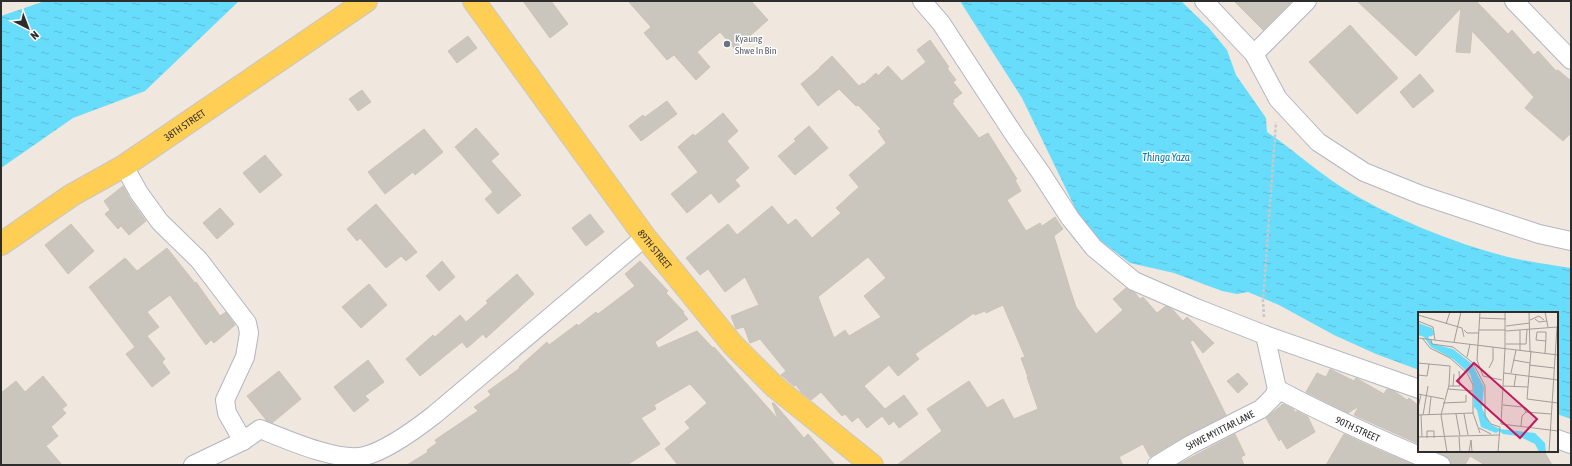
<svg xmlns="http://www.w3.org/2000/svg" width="1572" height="466" viewBox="0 0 1572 466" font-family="'Asap Condensed',sans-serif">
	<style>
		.water { fill: url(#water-ripples) }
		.building { fill: #cbc6bd; stroke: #ccc3b7; fill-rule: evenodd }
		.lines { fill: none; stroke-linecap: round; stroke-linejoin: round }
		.minor-casing { stroke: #b2b6c2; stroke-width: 20 }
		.major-casing { stroke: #c8c8c8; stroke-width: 24 }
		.path { stroke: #c8c8c8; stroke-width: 2.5; stroke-dasharray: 3 2; stroke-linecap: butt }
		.minor { stroke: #fff; stroke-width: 18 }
		.major { stroke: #ffce54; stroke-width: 22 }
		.worship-dot { fill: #6b7280; stroke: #fff; stroke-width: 1.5 }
		.labels { text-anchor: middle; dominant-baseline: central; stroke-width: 3; stroke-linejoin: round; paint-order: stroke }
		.worship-label { font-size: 10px; fill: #5b616d; stroke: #fff; text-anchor: start }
		.street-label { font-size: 10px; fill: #2d2d2d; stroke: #fff }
		.water-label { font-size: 11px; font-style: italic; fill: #007cae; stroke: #fff }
		.inset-road { fill: none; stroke: #a29d98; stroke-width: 1 }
		.view { fill: #c2185b; fill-opacity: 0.15; stroke: #c2185b; stroke-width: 2 }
		.inset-edge { fill: none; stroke: #2d2d2d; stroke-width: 2 }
	</style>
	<defs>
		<pattern id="water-ripples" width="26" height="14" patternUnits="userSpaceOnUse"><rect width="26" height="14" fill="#68dcfb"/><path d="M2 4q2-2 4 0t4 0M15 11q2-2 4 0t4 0" fill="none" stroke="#5abdd7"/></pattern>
	</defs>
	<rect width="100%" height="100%" fill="#f0e7df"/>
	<!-- water -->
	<g class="water">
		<path d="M45,1H239L145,91L73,118L1,168V16Z"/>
		<path d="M960,1H1181L1209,28L1227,50L1236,75L1266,118L1267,132C1296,152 1323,177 1353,194C1394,218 1445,239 1490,252C1516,260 1544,264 1571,268V419L1557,414V313H1419V370L1376,354L1334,335L1279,305L1248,292L1237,294L1222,291L1174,273L1130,263L1101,241L1080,218L1022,98Z"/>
	</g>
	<!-- building -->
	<g class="building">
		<path d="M523,1H551L568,24L550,38Z"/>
		<path d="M628,1H751L768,20L735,49L720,32L697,52L710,67L696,80L674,55L667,60L644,33L651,27Z"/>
		<path d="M1234,1H1292L1263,30Z"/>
		<path d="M1357,1H1476L1508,34L1512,30L1534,55L1538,51L1556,71L1558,70L1571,81V133L1563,141L1525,108L1534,97L1472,31L1470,53L1456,52L1461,8L1416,56Z"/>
		<path d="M1350,25L1398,78L1357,114L1309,62Z"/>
		<path d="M468,36L477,48L457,63L448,51Z"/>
		<path d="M930,40L949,67L947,68L956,80L953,82L962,93L953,100L954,102L952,103L979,138L988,133L1017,179L1015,180L1021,191L1007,200L1026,231L1040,223L1042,226L1055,217L1063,229L1054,236L1070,289L1076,307L1096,334L1123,310L1113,299L1126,288L1135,293L1140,299L1143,297L1157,313L1166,306L1173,310L1183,321L1187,317L1214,343L1203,353L1193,340L1190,342L1226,415L1185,436L1150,457L1143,444L1119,457L1123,465H897L942,431L927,409L969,381L987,408L1003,399L1014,419L1038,409L1027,377H1028L1021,358L1025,357L1003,305L986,313L985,311L975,315L974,313L915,354L919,359L898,376L889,365L864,386L885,409L904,395L918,414L899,428L894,421L889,425L882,416L867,428L858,417L852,422L845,414L842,416L821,392L811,400L802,393L796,385L794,386L781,375L786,371L760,339L750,343L744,327L736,329L731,316L759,305L745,277L725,292L708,269L700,275L686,258L728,224L737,235L772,206L788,225L796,219L812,238L841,213L836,208L859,187L849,175L886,143L878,131L881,129L858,105L856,106L839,89L818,106L801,84L820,68V67L832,56L859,86L863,83L864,84L876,73L878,76L888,66L902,81L926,62L917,50ZM868,257L886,278L864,296L881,317L849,336L845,330L834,338L818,297Z"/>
		<path d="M1420,74L1434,91L1413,108L1400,92Z"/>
		<path d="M362,90L371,102L358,111L349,99Z"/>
		<path d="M667,101L677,114L641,141L629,126L643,115L645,117Z"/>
		<path d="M723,113L738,131L727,141L749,168L735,180L740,186L719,203L711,193L687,213L671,194L698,172L678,147L693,134L695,136Z"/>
		<path d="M809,126L828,148L795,175L778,156L796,141L794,139Z"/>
		<path d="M476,128L499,154L491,161L521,195L498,214L485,199L493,192L455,147Z"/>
		<path d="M424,129L443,152L415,175L413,172L385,194L368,172Z"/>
		<path d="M265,155L282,175L260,193L243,173Z"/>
		<path d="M123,186L130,199L146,221L129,235L121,226L118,229L105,214L110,210L104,201Z"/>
		<path d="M376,204L417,252L406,261L401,256L386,268L360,238L357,241L347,229Z"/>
		<path d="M220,208L234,224L217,239L203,223Z"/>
		<path d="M590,214L604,232L586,246L572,228Z"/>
		<path d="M71,224L94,251L68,274L45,245Z"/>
		<path d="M167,248L195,283L196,282L220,316L226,312L235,325L214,343L211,340L206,345L170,295L147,312L159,327L147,336L165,359L162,362L170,373L152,387L126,354L135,347L89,287L125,258L137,271Z"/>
		<path d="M442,261L455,277L439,291L426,276Z"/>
		<path d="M640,261L668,291L666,293L684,312L683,313L688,319L655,342L658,348L697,331L713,348L714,347L778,419L772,403H774L804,438L808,434L835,465H678L665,449L690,428L685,422L707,403L690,384L654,405L656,409L641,418L660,444L627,465H407L428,452L427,450L437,443L435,440L478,411L474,407L491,395L488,391L520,368L519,367L547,342L549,345L577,324L578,326L596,312L598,314L635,286L625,274Z"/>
		<path d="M517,274L534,294L486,338L483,334L467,348L462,342L420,376L406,359L433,335L435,337L460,315L466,322L488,303L486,301Z"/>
		<path d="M369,284L387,305L361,328L342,307Z"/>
		<path d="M368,360L384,382L365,396L369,400L354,412L334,387Z"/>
		<path d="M1330,369L1354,381L1356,378L1384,394L1387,389L1394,391L1407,400L1409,398L1419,406V444L1354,415L1359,406L1348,413L1306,392L1317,373L1326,377Z"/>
		<path d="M279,371L301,399L272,423L267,421L247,396Z"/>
		<path d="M1238,373L1248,384L1238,393L1227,381Z"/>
		<path d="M43,376L67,405L62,409L66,413L51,427L58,436L46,446L62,465H1V393L16,381L25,392Z"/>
		<path d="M1283,404L1293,409L1296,413L1297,411L1308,417L1315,432L1287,449L1281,439L1279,441L1266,418Z"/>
		<path d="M1235,434L1245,455L1241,457L1244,465H1177Z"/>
		<path d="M1344,434L1374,448L1414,465H1326Z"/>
		<path d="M1435,451H1544L1552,465H1485L1470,456L1465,465H1451L1449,458Z"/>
	</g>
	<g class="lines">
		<defs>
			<g id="minor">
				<path d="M922,1L941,23L1015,136L1041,173L1070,218L1094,248L1134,281L1196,308L1265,335L1419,389"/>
				<path d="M1204,1L1254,54L1278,99L1318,142L1364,172L1421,195L1539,234L1571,241"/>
				<path d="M1514,1L1571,60"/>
				<path d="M1254,54L1307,1"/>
				<path d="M124,166L139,193L160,222L199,260L247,323L249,333L245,357L225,400L227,413L243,441L260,429C285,439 339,463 365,456C387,450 416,429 434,415L645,237"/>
				<path d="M1265,335L1277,389"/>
				<path id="s1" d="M1277,389C1330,417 1385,442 1441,465"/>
				<path d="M1557,439L1571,444"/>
				<path d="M193,465L243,441"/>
				<path id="s2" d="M1157,465L1190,445L1261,409L1274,396L1277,389"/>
			</g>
			<g id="major">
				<path id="s3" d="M474,1L645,237L733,345L775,387L872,465"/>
				<path id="s4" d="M1,244L72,195L124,166L366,1"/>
			</g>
		</defs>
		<!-- minor casing -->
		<use href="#minor" class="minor-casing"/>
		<!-- major casing -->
		<use href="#major" class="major-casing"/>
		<!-- path -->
		<path class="path" d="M1264,317L1263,301L1276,122"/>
		<!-- minor -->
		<use href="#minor" class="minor"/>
		<!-- major -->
		<use href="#major" class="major"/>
	</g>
	<!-- markers -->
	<circle class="worship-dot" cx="727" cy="44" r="4"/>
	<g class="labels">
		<!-- worship labels -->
		<g class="worship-label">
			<text x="735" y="38">Kyaung<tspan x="735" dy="12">Shwe In Bin</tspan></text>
		</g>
		<!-- street labels -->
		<g class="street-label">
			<text stroke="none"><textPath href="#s4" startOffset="219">38TH STREET</textPath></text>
			<text stroke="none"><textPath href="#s3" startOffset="307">89TH STREET</textPath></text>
			<text stroke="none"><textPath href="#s1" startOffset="90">90TH STREET</textPath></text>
			<text stroke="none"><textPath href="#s2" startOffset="72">SHWE MYITTAR LANE</textPath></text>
		</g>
		<!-- water labels -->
		<g class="water-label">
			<text x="1166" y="157">Thinga Yaza</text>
		</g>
	</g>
	<!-- overview -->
	<g transform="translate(1418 312)">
		<rect width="140" height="140" fill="#f0e7df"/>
		<path d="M0,11L14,16L16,23L10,25L15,32L35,37L54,52L66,75L64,96L72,112L82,117L117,121L127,131L128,140H121L117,132L100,124L85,122L81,119L78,121L63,115L59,98L56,95V75L52,62L35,47L13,35L6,25L0,23Z" fill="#68dcfb"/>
		<path class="inset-road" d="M62,0L59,48L65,64M87,0V36M111,0L112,39M127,0L130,15M0,3L44,16L46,25M62,6L88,7M117,7L121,10L129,9M112,8L121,4L126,8M0,9L15,15L17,28M28,12L32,0M88,14L112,11M46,18L49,21H61M61,18H88M88,19L139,15M0,26L140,43M5,27L12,36L32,46L49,61L55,73V101M13,28L14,32L35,35L55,51L67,74V104L73,112L82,115M36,30L43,0M88,32H108L109,17M87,36L83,112L140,119M102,38V18M113,39L109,87L140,91M127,41L128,25V20H119L118,28L128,29M49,45L52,32M95,48L112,51M0,51L32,54L31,73L23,103L29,140M111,53L136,56M71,56L75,48V35M86,61L140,68M93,61L98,38M0,63L9,64L11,52M65,64L84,68M31,74H42L41,59M35,74L36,62M85,74L110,75M96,75L98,62M30,77L54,79M0,82L26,87M25,91L48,90V83M85,93L105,95L108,100L104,104L103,114M0,95L3,83M108,100L133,102M38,102L42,124M46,102L50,123M0,103L55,101L62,121M3,103L4,125M5,103L10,74M11,103L13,85M61,116L73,122M0,125L81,123M41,125L42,140M9,126V119H16V126M51,140L53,128L54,140M80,140L82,115M131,140L139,15"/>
		<path class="view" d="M56,51L119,107L102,126L39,69Z"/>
		<rect width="140" height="140" class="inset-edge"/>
	</g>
	<!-- border -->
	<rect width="1572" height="466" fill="none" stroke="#2d2d2d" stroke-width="4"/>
	<!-- north arrow -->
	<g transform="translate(28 28) rotate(138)" stroke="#ffffff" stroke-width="3" paint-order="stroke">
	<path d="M0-3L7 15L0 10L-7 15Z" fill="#2d2d2d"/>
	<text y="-6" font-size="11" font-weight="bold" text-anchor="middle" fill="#2d2d2d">N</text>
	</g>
</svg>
